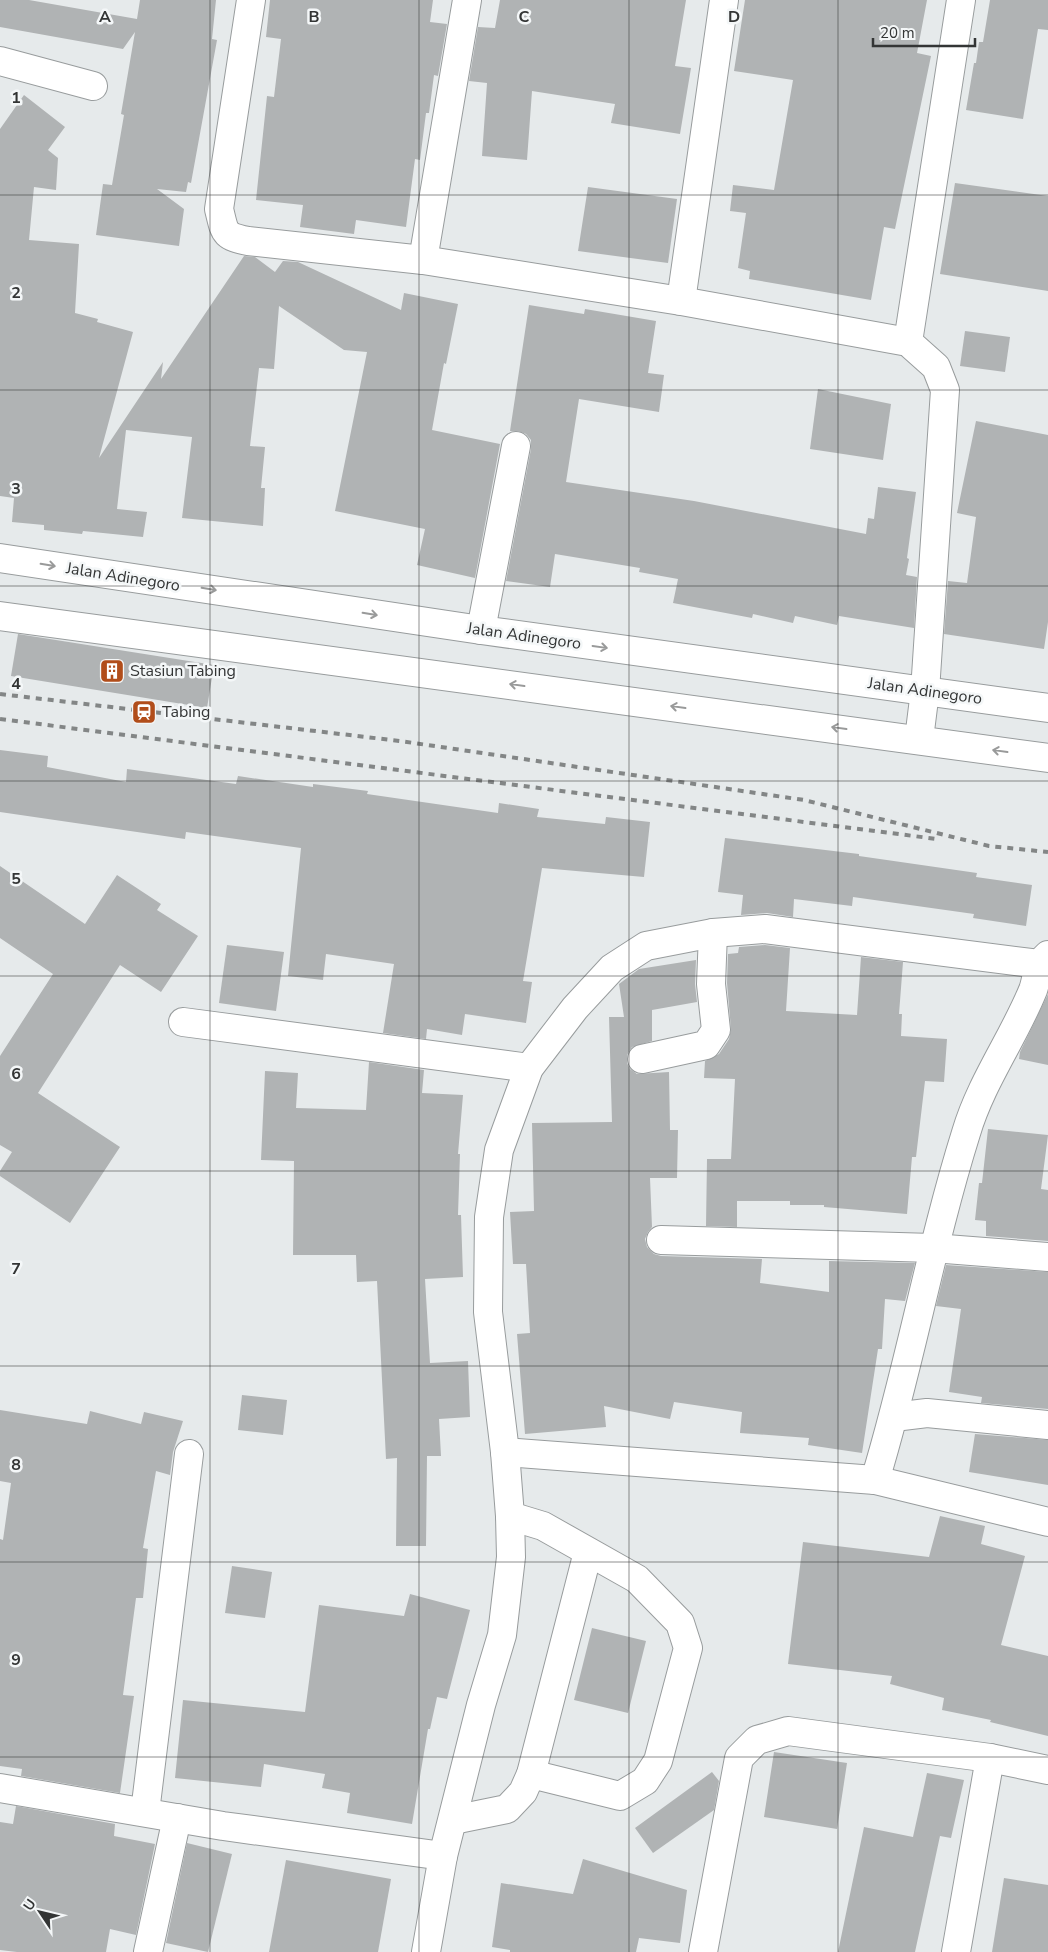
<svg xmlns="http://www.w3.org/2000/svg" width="1048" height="1952" viewBox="0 0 1048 1952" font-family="'Nunito Sans',sans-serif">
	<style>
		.building { fill: #b0b3b4 }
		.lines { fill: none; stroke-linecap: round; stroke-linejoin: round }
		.minor-casing { stroke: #989c9d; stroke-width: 30 }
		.highway-casing { stroke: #989c9d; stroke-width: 30 }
		.minor { stroke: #fff; stroke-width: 28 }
		.highway { stroke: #fff; stroke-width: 28 }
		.rail { stroke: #838686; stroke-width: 4; stroke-dasharray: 6 6; stroke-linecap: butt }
		.oneway { stroke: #999a9a }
		.grid { fill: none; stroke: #333535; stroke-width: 1; stroke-opacity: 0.55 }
		.labels { text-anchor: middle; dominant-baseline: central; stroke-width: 5; stroke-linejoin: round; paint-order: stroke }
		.street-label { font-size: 16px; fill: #333535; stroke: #f4f7f8 }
		.poi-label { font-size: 16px; fill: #333535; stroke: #f4f7f8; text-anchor: start }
		.grid-label { font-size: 16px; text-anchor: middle; font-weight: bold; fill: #333535; stroke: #f4f7f8; stroke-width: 5; stroke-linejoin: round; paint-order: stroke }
	</style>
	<rect width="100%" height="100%" fill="#e6eaeb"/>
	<!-- building -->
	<g class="building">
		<path d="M0,0H29L137,19L140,0H216L212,39L217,40L191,183L188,182L186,192L157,189L184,209L179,246L96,235L103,184L112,185L124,115L121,114L135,32L123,49L0,27Z"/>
		<path d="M270,0H433L430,22L447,24L438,76L434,75L429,113H426L420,160L415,159L406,227L356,220L354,234L300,227L303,205L256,200L267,96L274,97L281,39L266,37Z"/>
		<path d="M500,0H686L675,66L691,68L680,134L611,123L615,104L532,91L527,160L482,156L487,83L469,81L478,27L495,28Z"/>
		<path d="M745,0H927L917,53L931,56L895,229L884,227L871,300L749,279L750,271L738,268L746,213L730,211L733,185L774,190L793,80L734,71Z"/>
		<path d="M990,0H1048V30L1038,29L1023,119L966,110L974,63H976L979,42H983Z"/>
		<path d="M24,95L65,127L48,150L58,158L56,190L34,187L29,240L79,244L75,313L98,319L97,322L133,332L99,458L163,362L161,379L244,256L255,257L275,272L283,261L298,262L401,310L404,293L458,304L446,364L444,363L432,430L500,444L475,578L417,565L425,529L335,511L367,352L344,350L279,306L274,369L259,368L250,446L265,447L261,488H265L263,526L182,518L192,437L126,430L117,509L147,512L143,537L83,531L82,534L44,530V525L12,522L14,498L0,496V129Z"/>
		<path d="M955,183L1048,196V291L940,274Z"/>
		<path d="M588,187L677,199L668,263L578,251Z"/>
		<path d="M529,305L584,314L585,309L656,321L648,373L664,375L659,412L579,399L566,482L694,501L866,534L868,518L874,519L878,487L916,492L907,558L909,559L906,575L917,577L914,628L839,616L837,625L795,616L793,623L753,614L752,618L673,603L678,579L639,572L640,568L555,554L550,587L506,581L531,449V440L526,434L518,431H510Z"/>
		<path d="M965,331L1010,337L1005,372L960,366Z"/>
		<path d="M818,389L891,404L883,460L810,449Z"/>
		<path d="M976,421L1048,435V622L1044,649L944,634L948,581L967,583L976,517L957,513Z"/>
		<path d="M18,634L214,665L207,708L11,676Z"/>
		<path d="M0,750L48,756L47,767L126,782L127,769L236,784L238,776L313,787V784L368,791L367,794L498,813L499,803L539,809L537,817L605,824L606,817L650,822L644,877L542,868L523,981L532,982L526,1023L465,1014L462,1035L427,1029L426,1039L383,1033L394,964L326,954L323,980L288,976L301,848L186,832L185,839L0,812Z"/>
		<path d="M725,838L859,854V856L977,873L976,877L1032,885L1026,926L973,918L974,914L853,897L852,906L794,899L793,917L767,913L741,915L743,895L718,892Z"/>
		<path d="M0,866L85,924L117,875L161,904L157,910L198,936L161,992L120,965L38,1093L120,1147L70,1223L0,1176V1171L12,1152L0,1145V1056L53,974L0,938Z"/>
		<path d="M227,945L284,952L276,1011L219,1003Z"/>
		<path d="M765,945L790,948L786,1011L857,1015L861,957L903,962L899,1014H902L901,1036L947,1039L944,1082L925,1081L916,1157H912L907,1214L824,1207V1205H790V1201H737V1227L706,1226L707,1159H731L735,1079L704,1078L705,1061L719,1054L729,1039L731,1029L727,983L728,954L738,953L739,947Z"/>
		<path d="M696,960L695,984L697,1002L652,1010V1041L632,1047L627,1055V1063L630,1069L637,1074L669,1072L670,1130H678L677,1178H650L652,1227L648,1232L645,1239L647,1247L654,1254L661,1256L762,1259L760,1283L829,1292V1261L915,1263L905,1301L885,1299L882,1349H878L862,1453L808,1445L809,1438L740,1433L742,1412L674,1402L670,1419L604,1406L606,1427L525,1434L517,1334L530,1333L526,1264H513L510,1212L534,1211L532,1123L612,1122L609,1017H624L619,984L639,969Z"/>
		<path d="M1048,994V1065L1019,1059L1020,1052Z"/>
		<path d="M369,1062L424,1070L422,1093L463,1095L458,1154H460L458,1215H461L463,1277L425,1279L430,1363L468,1361L470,1417L439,1419L441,1456H427L426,1546H396L397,1458L386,1459L377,1281L357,1282L356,1255H293L294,1161L261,1160L265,1071L298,1073L296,1108L366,1110Z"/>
		<path d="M988,1129L1048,1135L1041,1189L1048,1190V1241L986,1236V1221L975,1220L979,1183H982Z"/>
		<path d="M946,1265L1048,1272V1409L981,1403L982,1397L949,1392L961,1309L936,1306Z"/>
		<path d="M242,1395L287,1400L283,1435L238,1430Z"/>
		<path d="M0,1410L87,1424L90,1411L141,1424L144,1412L183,1421L173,1452L170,1475L156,1471L143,1548L148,1549L143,1598H136L123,1695L134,1696L120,1793L21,1776L22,1769L0,1766V1539L3,1540L11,1483L0,1481Z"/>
		<path d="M975,1434L1048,1440V1485L969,1472Z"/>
		<path d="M940,1516L985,1526L981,1544L1025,1556L1001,1645L1048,1656V1736L990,1722L991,1720L942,1710L944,1698L890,1684L892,1676L788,1664L803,1542L929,1557Z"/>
		<path d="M232,1566L272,1572L265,1618L225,1613Z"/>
		<path d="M410,1594L470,1610L447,1699L437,1697L430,1729H428L412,1824L347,1813L350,1793L322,1788L325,1774L264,1764L261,1787L175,1778L183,1700L305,1712L319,1605L404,1616Z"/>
		<path d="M592,1628L646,1641L628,1713L574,1700Z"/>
		<path d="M774,1752L847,1763L837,1829L764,1817Z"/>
		<path d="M712,1772L719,1781L714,1810L653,1853L635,1828Z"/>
		<path d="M927,1773L964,1780L951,1838L940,1836L915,1952H838L864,1827L913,1837Z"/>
		<path d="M16,1806L115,1824L114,1836L155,1844L136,1935L110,1929L106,1952H17L0,1950V1822L13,1824Z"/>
		<path d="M187,1843L232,1854L208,1952L166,1943Z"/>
		<path d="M583,1859L687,1890L680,1943L639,1938L636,1952H510V1950L492,1947L501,1883L573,1894Z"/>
		<path d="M286,1860L391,1879L378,1952H269Z"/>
		<path d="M1004,1878L1048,1885V1952H992Z"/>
	</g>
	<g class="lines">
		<defs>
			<g id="minor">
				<path d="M251,0L219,209C225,233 223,236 248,241L423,260L681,301L908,342L936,367L945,390L925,691L919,739"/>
				<path d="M0,61L93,86"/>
				<path d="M423,260L467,0"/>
				<path d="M681,301L724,0"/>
				<path d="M908,342L961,0"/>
				<path d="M481,630L516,446"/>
				<path d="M183,1022L529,1068"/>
				<path d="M642,1059L706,1045L716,1030L711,984L713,933"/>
				<path d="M661,1240L933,1248L1048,1257"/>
				<path d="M894,1417L927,1413L1048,1425"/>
				<path d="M505,1452L875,1480L1048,1522"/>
				<path d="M875,1480C910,1366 930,1248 966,1133C981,1082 1013,1039 1033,990C1036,982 1037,972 1039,964"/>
				<path d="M510,1516L543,1526L637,1579L680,1623L688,1648L658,1761L645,1781L620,1796L531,1774"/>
				<path d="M0,1788L223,1826L443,1856"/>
				<path d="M145,1812L189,1454"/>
				<path d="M453,1820L507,1809L523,1792L531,1774L588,1552"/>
				<path d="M148,1952L177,1818"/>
				<path d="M426,1952L443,1856L481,1705L502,1635L511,1557L510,1516L505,1452L488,1312L489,1217L499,1150L529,1068L575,1008L612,968L646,946L713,933L765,929L1039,964L1048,955"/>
				<path d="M703,1952L739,1758L757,1740L788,1731L990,1758L1048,1770"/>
				<path d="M956,1952L990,1758"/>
			</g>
			<g id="highway">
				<path d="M0,558L481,630L1048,708"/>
				<path d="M0,616L1048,758"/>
			</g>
		</defs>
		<!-- minor casing -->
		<use href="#minor" class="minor-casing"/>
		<!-- highway casing -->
		<use href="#highway" class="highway-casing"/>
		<!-- minor -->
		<use href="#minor" class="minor"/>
		<!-- highway -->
		<use href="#highway" class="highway"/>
		<!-- rail -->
		<g class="rail">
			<path d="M0,694L400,741L804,800L989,846L1048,852"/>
			<path d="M0,719L937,839"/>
		</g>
	</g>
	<!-- one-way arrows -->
	<defs><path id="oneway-shaft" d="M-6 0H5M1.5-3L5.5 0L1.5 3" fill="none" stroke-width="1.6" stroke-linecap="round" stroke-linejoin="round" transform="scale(1.25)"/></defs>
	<g class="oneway">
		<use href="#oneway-shaft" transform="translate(48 565) rotate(9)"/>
		<use href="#oneway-shaft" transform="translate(209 589) rotate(9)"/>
		<use href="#oneway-shaft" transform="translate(370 614) rotate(9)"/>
		<use href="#oneway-shaft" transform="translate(600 647) rotate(8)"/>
		<use href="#oneway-shaft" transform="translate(517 685) rotate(-172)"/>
		<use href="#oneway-shaft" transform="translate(678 707) rotate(-172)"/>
		<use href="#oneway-shaft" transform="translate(839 728) rotate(-172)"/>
		<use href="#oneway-shaft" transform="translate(1000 751) rotate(-172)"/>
	</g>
	<!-- grid -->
	<path class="grid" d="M210,0V1952M419,0V1952M629,0V1952M838,0V1952M0,195H1048M0,390H1048M0,586H1048M0,781H1048M0,976H1048M0,1171H1048M0,1366H1048M0,1562H1048M0,1757H1048"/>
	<!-- icons -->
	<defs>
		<symbol id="building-square" viewBox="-11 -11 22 22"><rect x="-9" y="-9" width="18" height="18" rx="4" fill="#b14d1a" stroke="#f4f7f8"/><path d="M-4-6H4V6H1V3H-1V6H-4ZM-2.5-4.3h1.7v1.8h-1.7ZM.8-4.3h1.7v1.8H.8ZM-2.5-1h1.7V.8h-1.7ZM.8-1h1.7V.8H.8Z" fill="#fff"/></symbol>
		<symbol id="station-square" viewBox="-11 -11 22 22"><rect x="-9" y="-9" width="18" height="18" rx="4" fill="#b14d1a" stroke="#f4f7f8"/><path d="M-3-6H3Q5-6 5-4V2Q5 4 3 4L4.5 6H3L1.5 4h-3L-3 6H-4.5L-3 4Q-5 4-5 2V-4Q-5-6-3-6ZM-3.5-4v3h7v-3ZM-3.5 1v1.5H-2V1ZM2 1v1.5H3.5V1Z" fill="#fff"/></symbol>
	</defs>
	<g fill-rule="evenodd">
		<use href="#building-square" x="98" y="657" width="28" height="28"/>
		<use href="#station-square" x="130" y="698" width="28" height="28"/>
	</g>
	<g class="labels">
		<!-- street labels -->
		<g class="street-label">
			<text transform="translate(123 577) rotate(9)">Jalan Adinegoro</text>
			<text transform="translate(524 636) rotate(8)">Jalan Adinegoro</text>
			<text transform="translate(925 691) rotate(8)">Jalan Adinegoro</text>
		</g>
		<!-- poi labels -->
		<g class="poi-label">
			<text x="130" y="671">Stasiun Tabing</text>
			<text x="162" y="712">Tabing</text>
		</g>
	</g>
	<g class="grid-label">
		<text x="105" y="22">A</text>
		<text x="314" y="22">B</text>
		<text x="524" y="22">C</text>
		<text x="734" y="22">D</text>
		<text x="16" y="103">1</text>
		<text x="16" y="298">2</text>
		<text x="16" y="494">3</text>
		<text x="16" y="689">4</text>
		<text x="16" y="884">5</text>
		<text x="16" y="1079">6</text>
		<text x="16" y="1274">7</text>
		<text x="16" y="1470">8</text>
		<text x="16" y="1665">9</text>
	</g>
	<!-- north arrow -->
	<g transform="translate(40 1912) rotate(305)" stroke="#f4f7f8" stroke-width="4" paint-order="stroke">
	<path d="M0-4L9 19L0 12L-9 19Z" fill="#333535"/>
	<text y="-8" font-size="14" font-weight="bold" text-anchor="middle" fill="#333535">U</text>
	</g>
	<!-- scale -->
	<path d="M873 38v8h102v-8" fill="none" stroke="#333535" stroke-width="2.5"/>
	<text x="880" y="38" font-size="15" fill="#333535" stroke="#f4f7f8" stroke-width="4" paint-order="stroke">20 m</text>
</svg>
